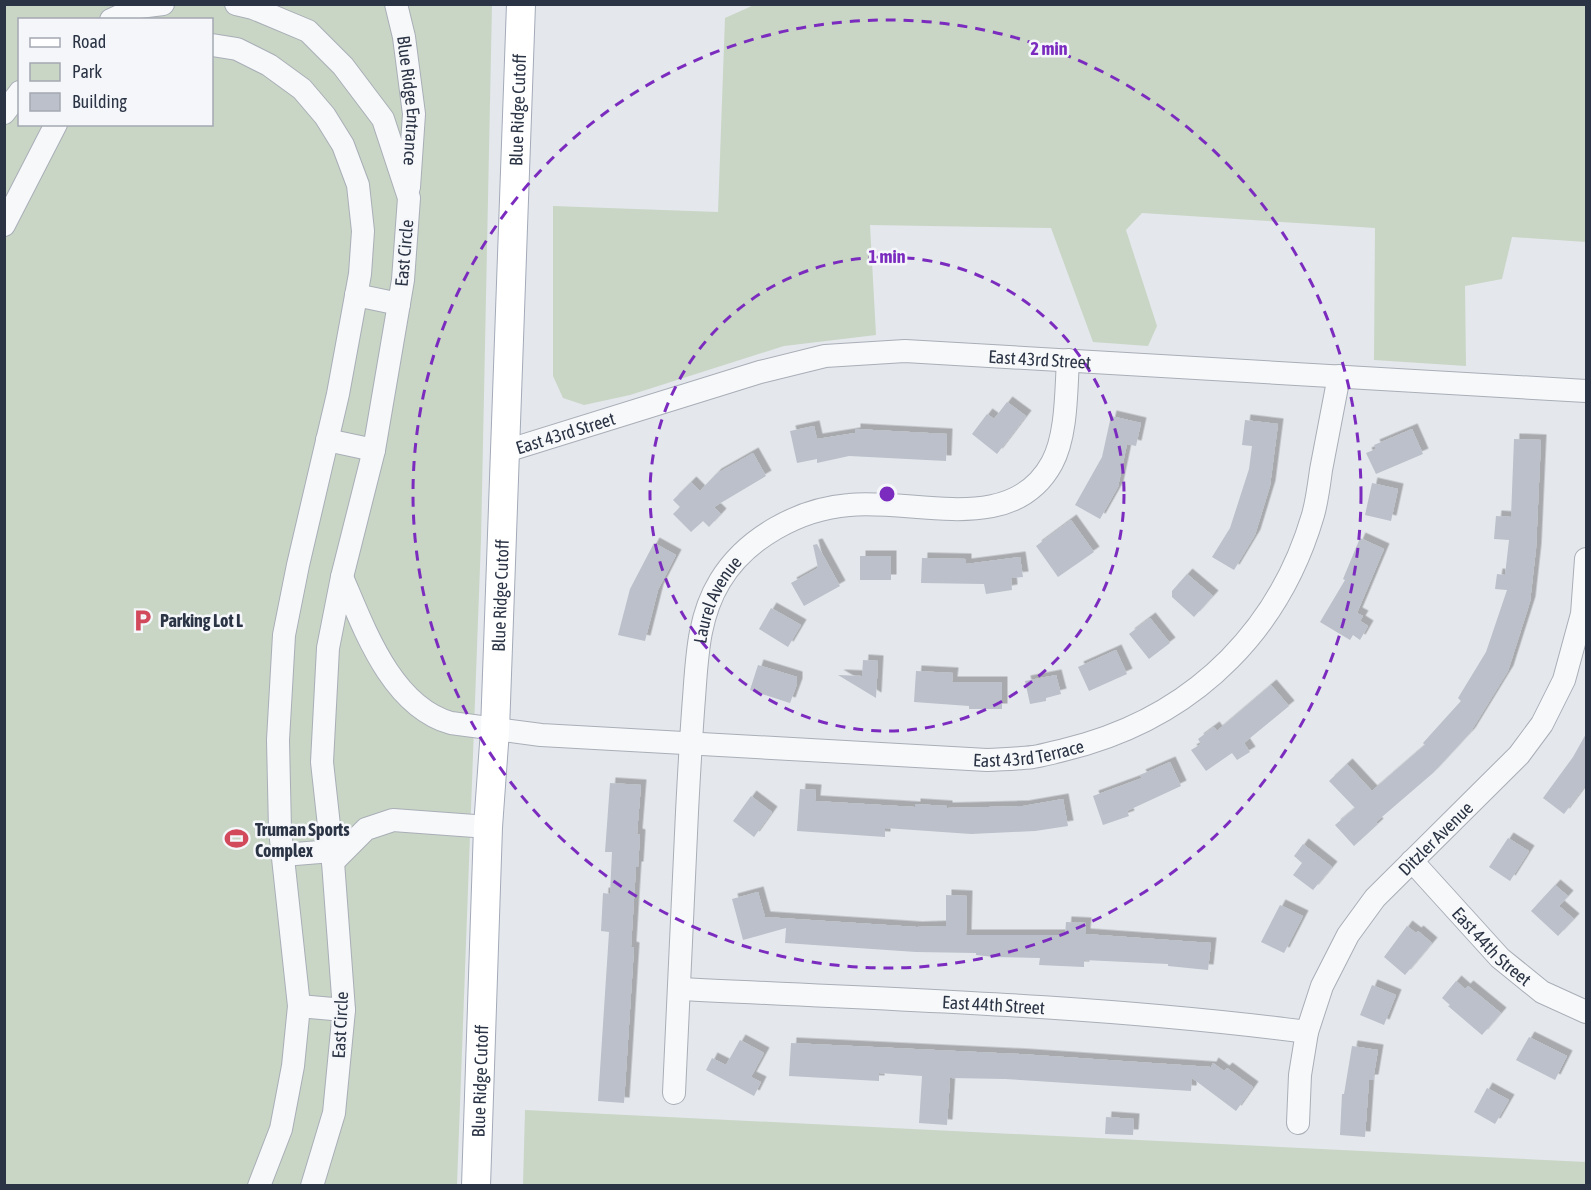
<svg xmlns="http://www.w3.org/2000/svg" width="1591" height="1190" viewBox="0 0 1591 1190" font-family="'Asap Condensed',sans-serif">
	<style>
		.green { fill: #c9d6c5; fill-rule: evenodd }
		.building { fill: #bbc0ca; filter: url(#shadow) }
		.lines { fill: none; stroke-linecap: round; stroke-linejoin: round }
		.minor-casing { stroke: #a9aeb7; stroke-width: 24 }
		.major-casing { stroke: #a3abb8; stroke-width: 30 }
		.minor { stroke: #f7f8fa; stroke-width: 22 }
		.major { stroke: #fff; stroke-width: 28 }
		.ring { fill: none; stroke: #7b2cbf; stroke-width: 3; stroke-dasharray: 10 8 }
		.labels { text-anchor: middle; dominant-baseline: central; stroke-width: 5; stroke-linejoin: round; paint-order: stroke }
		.street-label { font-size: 18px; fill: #2b3445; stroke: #f4f6f9 }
		.poi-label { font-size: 18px; font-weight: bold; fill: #2b3445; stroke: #f4f6f9; text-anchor: start }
		.centre { fill: #7b2cbf; stroke: #f4f6f9; stroke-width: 3 }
		.ring-label { font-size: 18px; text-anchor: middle; font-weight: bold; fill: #7b2cbf; stroke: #f4f6f9; stroke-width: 5; stroke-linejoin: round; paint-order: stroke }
	</style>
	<defs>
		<filter id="shadow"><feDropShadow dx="5.5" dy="-5.5" stdDeviation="0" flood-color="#0004"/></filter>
	</defs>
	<rect width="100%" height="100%" fill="#e4e7ec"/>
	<!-- green -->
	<g class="green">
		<path d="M5,5H492L481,540L457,1185L5,1186ZM20,20H212V124H20Z"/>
		<path d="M754,5H1586V242L1512,237L1502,279L1465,286L1466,366L1374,360L1375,228L1142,213L1126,230L1157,326L1148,346L1093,342L1051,228L870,225L876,335L784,346L630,395L584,405L563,398L553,376V206L718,212L725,18Z"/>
		<path d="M525,1110L1586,1162V1185H523Z"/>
	</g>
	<!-- building -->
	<g class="building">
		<path d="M1007,402L1026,416L997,454L972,434L987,414L994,419Z"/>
		<path d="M1111,416L1141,423L1136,446L1127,444L1118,487L1100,519L1075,505L1102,457Z"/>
		<path d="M1245,420L1278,424L1270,486L1255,535L1234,570L1212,557L1230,528L1249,469L1252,446L1242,445Z"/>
		<path d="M814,426L817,439L855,433V429L947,434L946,461L849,456L817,463V459L797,463L790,431Z"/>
		<path d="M1412,429L1423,454L1376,474L1366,453L1376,449L1374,445Z"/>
		<path d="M1514,439L1541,440L1536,549L1530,602L1508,671L1470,733L1433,773L1376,822L1378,824L1354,846L1335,825L1355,808L1329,781L1347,764L1372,791L1425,745L1423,743L1461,701L1458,698L1486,652L1507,590L1495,589L1497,574L1505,575L1509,540L1494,539L1496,516L1511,517Z"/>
		<path d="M753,453L766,476L714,507L721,514L709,527L703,521L691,532L673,514L680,507L673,500L691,482L700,491L716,474Z"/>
		<path d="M1372,483L1398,489L1391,521L1365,515Z"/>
		<path d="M1071,520L1094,552L1058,577L1036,546Z"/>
		<path d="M1360,538L1384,549L1357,613L1363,616L1360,621L1368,626L1360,640L1353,635L1350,640L1320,622L1345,580L1343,579Z"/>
		<path d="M654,543L676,555L658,590L645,641L618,635L630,589Z"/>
		<path d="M817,544L840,586L804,606L791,583L818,568L813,545Z"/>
		<rect x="860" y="556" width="31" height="24"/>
		<path d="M1020,557L1023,577L1011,578L1012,590L986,594L984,584L921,583L922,558L966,559V564Z"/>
		<path d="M1187,574L1213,596L1194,617L1172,597V591Z"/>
		<path d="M771,608L801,625L788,647L759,629Z"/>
		<path d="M1150,618L1170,643L1149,659L1129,634Z"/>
		<path d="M1116,650L1127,674L1089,691L1078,667Z"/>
		<path d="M863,660L878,661L876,698L838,675L862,676Z"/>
		<path d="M758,665L797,677V684L790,703L750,690Z"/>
		<path d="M916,671L953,673L952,682H1002V709H969V706L914,702Z"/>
		<path d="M1056,675L1061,694L1046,698V701L1030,704L1025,681Z"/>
		<path d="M1271,685L1289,706L1244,743L1250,752L1237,760L1232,753L1206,771L1191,750L1201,744L1198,739L1214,727L1217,731Z"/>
		<path d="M1587,732V783L1564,814L1543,798L1573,757Z"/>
		<path d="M1170,762L1181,786L1127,811L1129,816L1103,825L1093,796L1142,778L1140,775Z"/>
		<path d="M610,783L641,785L637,834L640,835L638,867H636L631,947L634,948L624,1103L598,1101L609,932L601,931L603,893L610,894L612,852H605Z"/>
		<path d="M800,789L816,790L815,801L915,807V804L947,806V808L1023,806L1063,799L1068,826L1035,831L971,834L885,828V837L797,831Z"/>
		<path d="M751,796L772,812L754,837L733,821Z"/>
		<path d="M1508,838L1529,851L1510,881L1489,867Z"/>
		<path d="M1303,844L1332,867L1313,890L1293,875L1302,863L1294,856Z"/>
		<path d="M1555,885L1568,896L1559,906L1574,919L1558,936L1531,911Z"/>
		<path d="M758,892L765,917L917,927L946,926V895L967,896L966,935H1065L1066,922L1086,923L1085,934L1211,943L1208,970L1168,966V964L1084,960V967L1039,965L1040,958L993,957L976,955V953L916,952L785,943L786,928L743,940L732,899Z"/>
		<path d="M1280,905L1303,916L1284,953L1261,942Z"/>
		<path d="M1407,926L1416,933L1418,931L1432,943L1405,975L1384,957Z"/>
		<path d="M1456,981L1465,989L1468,986L1501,1013L1482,1035L1448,1006L1450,1005L1442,998Z"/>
		<path d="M1372,985L1396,995L1384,1025L1360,1015Z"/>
		<path d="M1529,1037L1567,1056L1555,1080L1516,1060Z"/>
		<path d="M740,1040L764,1053L751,1077L761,1082L754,1096L706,1070L712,1058L726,1065Z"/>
		<path d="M791,1043L1020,1054L1211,1067L1213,1063L1224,1071L1227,1068L1253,1087L1236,1111L1192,1078L1191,1091L1005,1079L950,1078L947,1125L919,1123L922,1076L879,1073V1081L789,1076Z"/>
		<path d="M1352,1046L1378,1050L1373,1080H1369L1365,1137L1340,1135L1342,1094H1344Z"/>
		<path d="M1487,1088L1509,1100L1495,1124L1474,1112Z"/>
		<path d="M1106,1117L1134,1119L1133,1135L1105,1134Z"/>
	</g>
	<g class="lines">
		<defs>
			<g id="minor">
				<path d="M236,4L253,8L308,31L343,66L383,119L409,198L403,280L374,450L342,577L328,648L322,762L333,862L344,1010L334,1113L312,1186"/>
				<path id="s1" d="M396,4L404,37L414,114L409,187"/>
				<path d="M111,20L139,7L163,4"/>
				<path d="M212,45L237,49L269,65L302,89L325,116L343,145L358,185L363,231L360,274L338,394L298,565L284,635L278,740L280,830L299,1006L293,1066L281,1129L259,1186"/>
				<path d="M4,113L20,92"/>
				<path d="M4,225L56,124"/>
				<path d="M356,295L399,304"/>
				<path d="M327,440L374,450"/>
				<path id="s2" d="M506,451L760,372L825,356L905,351L1586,391"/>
				<path id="s3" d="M342,577C364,628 391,706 451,723L541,735L987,760C1002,759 1018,759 1033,757C1050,754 1068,749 1086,744C1199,710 1280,628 1313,515C1317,501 1319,485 1321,470C1327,439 1333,407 1339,376"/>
				<path d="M283,855L332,851"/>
				<path id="s4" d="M1412,861L1500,958L1542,992L1586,1012"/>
				<path d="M333,862L366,829L393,820L488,827"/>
				<path id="s5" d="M679,989C888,999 1099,1005 1307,1032"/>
				<path d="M299,1006L344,1010"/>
				<path id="s6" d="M674,1093C678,999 683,906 687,812C689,774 691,736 694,698C697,658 698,617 720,581C746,538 799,509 849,505C915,498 1012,537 1052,463C1067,435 1066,391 1068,360"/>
				<path id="s7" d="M1298,1123L1300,1075L1307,1032L1322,986L1348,935L1375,898L1519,755L1542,724L1564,680L1582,614L1586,559"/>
			</g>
			<g id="major">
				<path id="s8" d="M476,1186L488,827L495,730L521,4"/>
			</g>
		</defs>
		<!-- minor casing -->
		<use href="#minor" class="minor-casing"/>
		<!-- major casing -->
		<use href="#major" class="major-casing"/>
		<!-- minor -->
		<use href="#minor" class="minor"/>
		<!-- major -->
		<use href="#major" class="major"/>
	</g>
	<!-- distance rings -->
	<g class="ring">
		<circle cx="887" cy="494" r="237"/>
		<circle cx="887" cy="494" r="474"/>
	</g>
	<!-- icons -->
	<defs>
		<symbol id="parking-bare" viewBox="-9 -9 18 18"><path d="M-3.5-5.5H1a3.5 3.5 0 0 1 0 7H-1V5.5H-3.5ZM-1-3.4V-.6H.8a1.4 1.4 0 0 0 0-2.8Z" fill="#d1495b" stroke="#f4f6f9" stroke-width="2.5" paint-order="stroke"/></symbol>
		<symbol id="stadium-bare" viewBox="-9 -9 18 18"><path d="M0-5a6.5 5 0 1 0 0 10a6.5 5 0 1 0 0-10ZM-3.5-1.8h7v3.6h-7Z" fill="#d1495b" stroke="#f4f6f9" stroke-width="2.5" paint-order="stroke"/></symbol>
	</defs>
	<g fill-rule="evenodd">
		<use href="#parking-bare" x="126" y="604" width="33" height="33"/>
		<use href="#stadium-bare" x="220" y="822" width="33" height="33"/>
	</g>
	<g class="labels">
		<!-- street labels -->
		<g class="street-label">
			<text stroke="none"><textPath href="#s1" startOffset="98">Blue Ridge Entrance</textPath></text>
			<text stroke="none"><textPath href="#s8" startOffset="1077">Blue Ridge Cutoff</textPath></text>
			<text transform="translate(404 253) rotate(-85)">East Circle</text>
			<text stroke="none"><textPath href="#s2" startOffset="548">East 43rd Street</textPath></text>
			<text stroke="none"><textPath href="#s2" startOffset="62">East 43rd Street</textPath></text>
			<text stroke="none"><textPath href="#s8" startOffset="591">Blue Ridge Cutoff</textPath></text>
			<text stroke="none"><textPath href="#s6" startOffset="498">Laurel Avenue</textPath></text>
			<text stroke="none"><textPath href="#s3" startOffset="768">East 43rd Terrace</textPath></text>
			<text stroke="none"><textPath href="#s7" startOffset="328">Ditzler Avenue</textPath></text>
			<text stroke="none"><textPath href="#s4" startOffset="117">East 44th Street</textPath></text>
			<text stroke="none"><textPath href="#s5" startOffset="315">East 44th Street</textPath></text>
			<text transform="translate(340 1025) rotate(-87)">East Circle</text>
			<text stroke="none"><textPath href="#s8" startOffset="105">Blue Ridge Cutoff</textPath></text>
		</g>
		<!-- poi labels -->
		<g class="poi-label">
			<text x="160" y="620">Parking Lot L</text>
			<text x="255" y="829">Truman Sports<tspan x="255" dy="21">Complex</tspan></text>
		</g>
	</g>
	<circle cx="887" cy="494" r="9" class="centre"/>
	<g class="ring-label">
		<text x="1049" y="55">2 min</text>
		<text x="887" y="263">1 min</text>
	</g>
	<!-- border -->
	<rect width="1591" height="1190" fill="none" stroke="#2b3445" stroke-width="12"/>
	<!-- legend -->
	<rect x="18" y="18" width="195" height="108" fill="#f4f6f9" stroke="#a4a8b1" stroke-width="1.5"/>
	<rect x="30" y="38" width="30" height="9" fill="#ffffff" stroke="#a4a8b1" stroke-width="1.5"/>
	<text x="72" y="48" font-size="18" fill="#2b3445">Road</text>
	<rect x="30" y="63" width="30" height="18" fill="#c9d6c5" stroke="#a4a8b1" stroke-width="1.5"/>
	<text x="72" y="78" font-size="18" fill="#2b3445">Park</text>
	<rect x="30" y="93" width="30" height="18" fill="#bbc0ca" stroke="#a4a8b1" stroke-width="1.5"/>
	<text x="72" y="108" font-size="18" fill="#2b3445">Building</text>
</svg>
